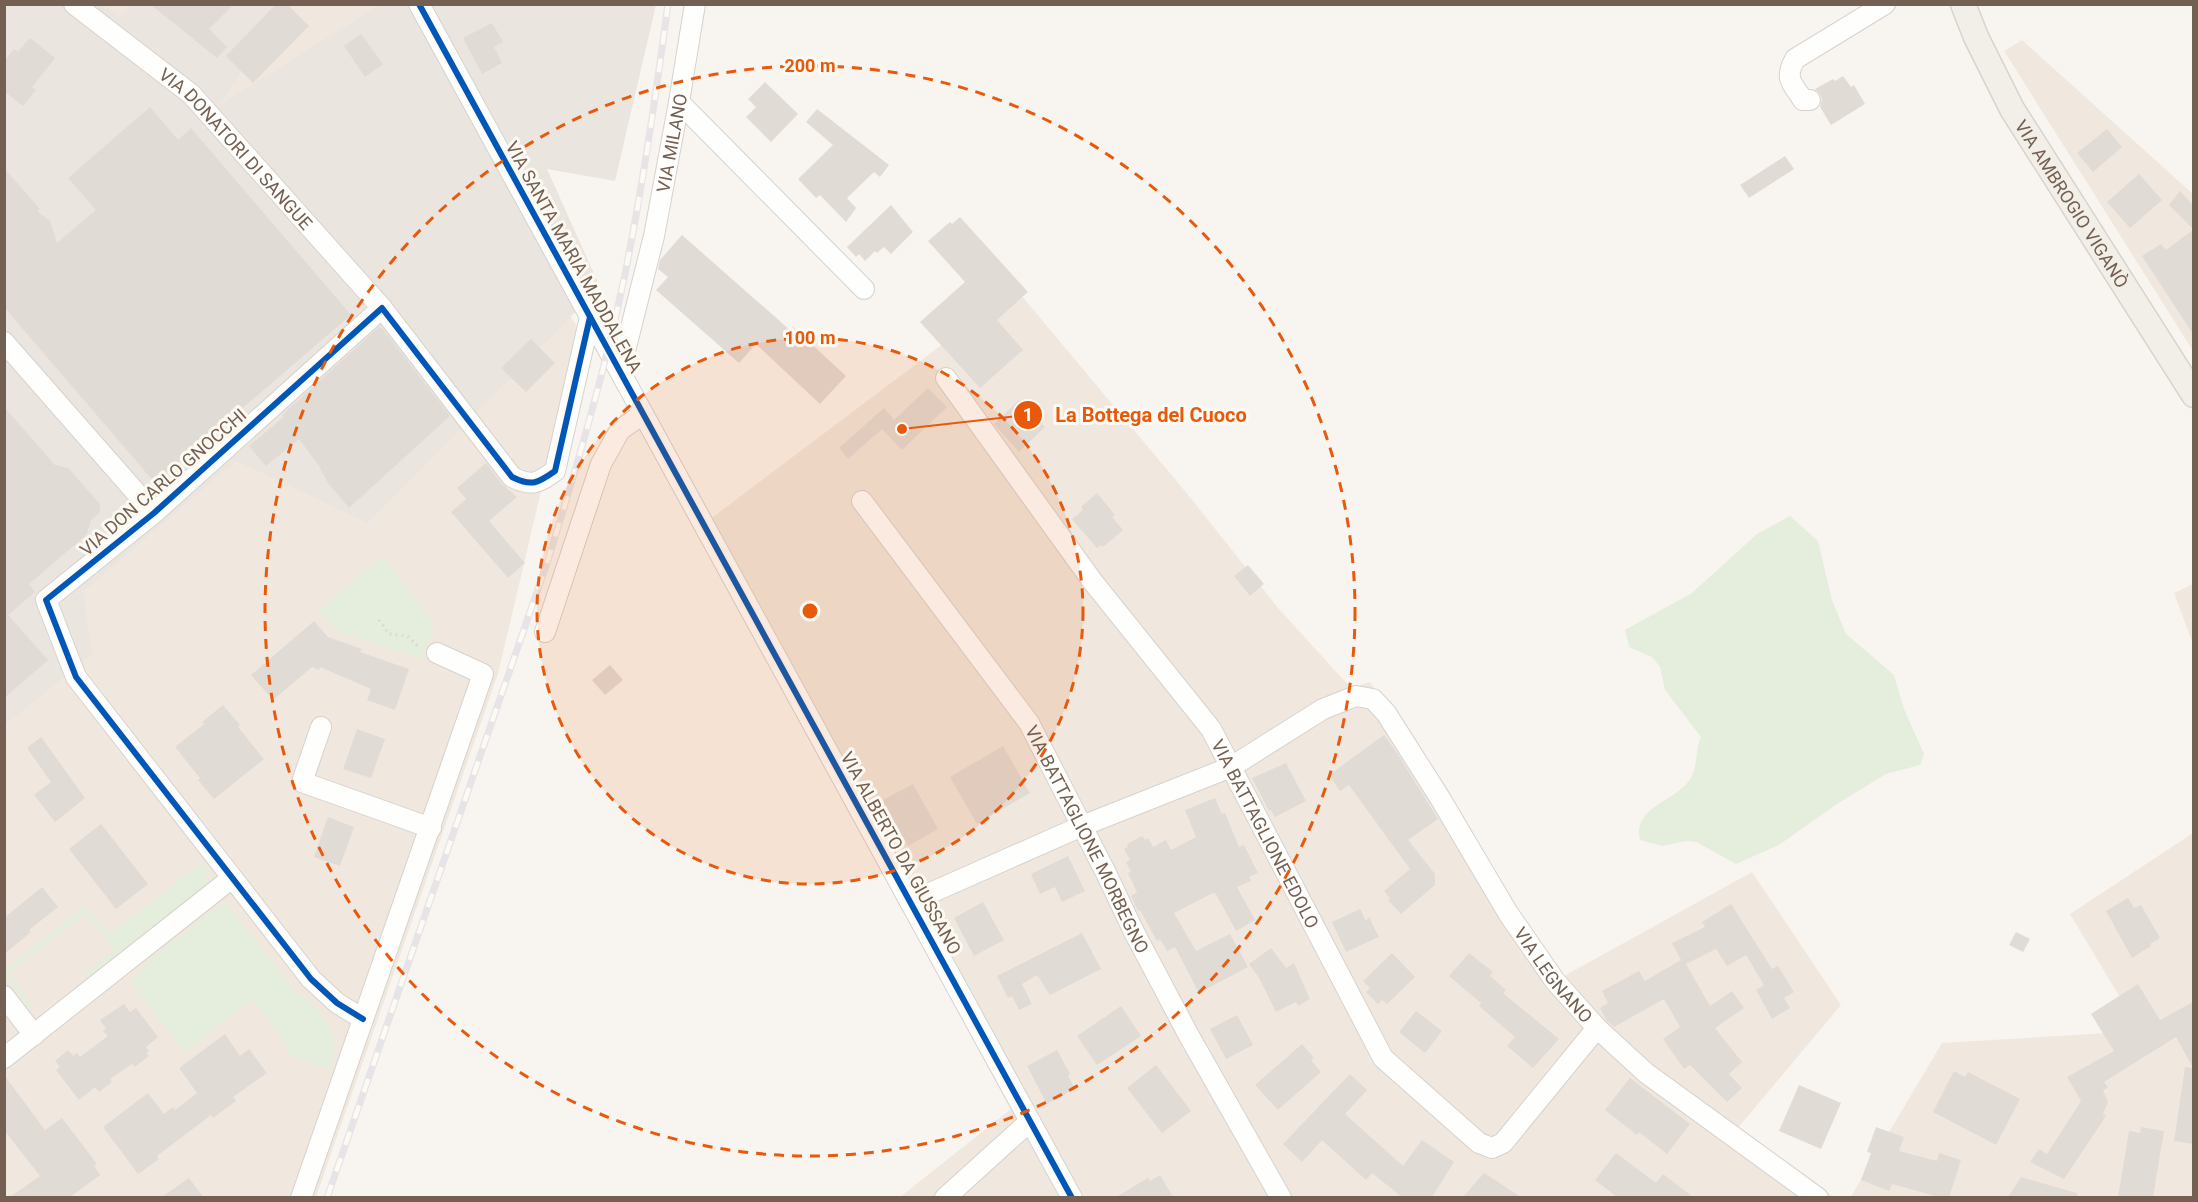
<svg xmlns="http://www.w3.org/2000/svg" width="2198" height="1202" viewBox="0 0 2198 1202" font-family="Roboto,sans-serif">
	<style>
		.residential { fill: #f0e8df }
		.industrial { fill: #eae5df }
		.green { fill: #e5eddc }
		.building { fill: #e1dbd6 }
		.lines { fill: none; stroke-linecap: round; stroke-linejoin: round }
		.minor-casing { stroke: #d7d2ce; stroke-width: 22 }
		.major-casing { stroke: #d9d2cd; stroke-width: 27 }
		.path { stroke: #dad5d0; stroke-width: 3; stroke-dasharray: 1.5 4.5; stroke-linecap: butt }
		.minor { stroke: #fefefd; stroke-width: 20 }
		.major { stroke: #f2efe8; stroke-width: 24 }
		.rail-casing { stroke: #e6e4e6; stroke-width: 7 }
		.rail { stroke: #fdfaf3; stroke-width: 4.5; stroke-dasharray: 14; stroke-linecap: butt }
		.cycleway-casing { stroke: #fdfaf3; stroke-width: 10 }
		.cycleway { stroke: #0057b8; stroke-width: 6 }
		.ring { fill: none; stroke: #e8590c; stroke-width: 3; stroke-dasharray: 10 8 }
		.labels { text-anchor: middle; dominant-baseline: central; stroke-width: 6; stroke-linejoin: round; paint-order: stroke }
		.street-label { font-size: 18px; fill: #746052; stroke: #fdfaf3 }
		.centre { fill: #e8590c; stroke: #fdfaf3; stroke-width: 3 }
		.ring-label { font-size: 18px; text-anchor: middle; font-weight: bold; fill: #e8590c; stroke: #fdfaf3; stroke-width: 6; stroke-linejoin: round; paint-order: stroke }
		.leader { fill: none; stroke: #e8590c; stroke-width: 2 }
		.callout-dot { fill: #e8590c; stroke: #fdfaf3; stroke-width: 2 }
		.mark-label { font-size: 18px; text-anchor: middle; font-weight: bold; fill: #fff }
		.callout-label { font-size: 20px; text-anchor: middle; font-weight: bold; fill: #e8590c; stroke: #fdfaf3; stroke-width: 6; stroke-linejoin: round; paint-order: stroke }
	</style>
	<rect width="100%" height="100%" fill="#f8f5f0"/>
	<!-- residential -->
	<g class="residential">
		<path d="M5,5H379L579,330L498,674L316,1197L5,1198Z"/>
		<path d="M2022,40L2193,194V351L2004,51Z"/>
		<path d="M1016,289L1185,491L1279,609L1351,688L1370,682L1434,773L1555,981L1752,872L1841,1005L1732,1135L1834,1197H900L1020,1102L705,523Z"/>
		<path d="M2193,584V644L2174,593Z"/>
		<path d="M2193,833V1197L1850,1198L1942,1043L2140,1031L2070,914Z"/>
	</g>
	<!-- industrial -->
	<path class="industrial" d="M5,5H104L120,17L132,5H289L218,106L379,5H656L615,181L547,169L600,287L368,523L236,461L83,592L92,654L5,725Z"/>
	<!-- green -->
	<g class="green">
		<path d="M1790,516L1818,541L1832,600L1846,634L1894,675L1904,709L1924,754L1920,765L1886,774L1837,804L1779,845L1736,864L1696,842L1685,841L1662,846L1640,840C1632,806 1676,802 1691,778C1698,766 1695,750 1701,737L1665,690L1660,667L1652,657L1629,647L1625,630L1692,593L1757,534Z"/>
		<path d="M383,556L434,625L422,659L339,632L319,610Z"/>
		<path d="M203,862L207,868L206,876L211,883L87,980L83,975L114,950L86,914L9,973L32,1004L28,1007L5,975L4,969L86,906L109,934Z"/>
		<path d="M225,902L299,996L307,997C326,1022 342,1036 330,1069L287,1055L289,1048L253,999L185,1052L129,980L144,969L145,963Z"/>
	</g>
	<!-- building -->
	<g class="building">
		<path d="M150,4H234L209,29L227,47L217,58Z"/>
		<path d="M276,4H287L309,26L253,83L226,56Z"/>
		<path d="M492,23L503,42L494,47L502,63L482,74L463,38Z"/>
		<path d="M361,34L383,64L365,77L344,46Z"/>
		<path d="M30,38L55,58L32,87L36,90L23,106L4,91V61L14,49L18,52Z"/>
		<path d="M1843,76L1851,87L1854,85L1865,104L1831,125L1820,107L1822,99L1820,94L1815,89L1833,79L1835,81Z"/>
		<path d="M765,82L798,114L771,142L746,117L756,107L748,99Z"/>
		<path d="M150,107L178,140L191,128L351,315L155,483L4,307V168L40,209L37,211L50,221L57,243L96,210L68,178Z"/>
		<path d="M817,109L889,165L880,177L874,172L847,198L856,208L846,222L820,195L816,198L798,179L833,145L806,122Z"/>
		<path d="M2107,129L2122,147L2093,172L2077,153Z"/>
		<path d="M1785,156L1794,169L1749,198L1740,185Z"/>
		<path d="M2139,174L2162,200L2130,228L2107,202Z"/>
		<path d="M2180,191L2193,205V229L2169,205Z"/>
		<path d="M891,205L913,232L891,254L884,247L877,253L875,251L865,261L859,254L856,257L847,247Z"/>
		<path d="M960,217L1028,292L997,320L1023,350L980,388L920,322L965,282L928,241L950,222L952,224Z"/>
		<path d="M2193,230V334L2142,256L2161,244L2166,250Z"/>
		<path d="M682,235L790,330L793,327L846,376L820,404L756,344L739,363L656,290L668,277L658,269L660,260Z"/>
		<path d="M379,327L382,328L450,416L349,508L328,483L319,466L299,439L266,466L249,446L284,417L282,415Z"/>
		<path d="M531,339L555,363L526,392L501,368Z"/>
		<path d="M928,388L947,407L902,450L882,429L848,459L839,448L884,408L894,420Z"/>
		<path d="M1019,400L1045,427L1019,452L994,424Z"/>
		<path d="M4,407L55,465L68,468L100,504V512L91,520L87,534L29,584L35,592L8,615L48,660L4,698Z"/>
		<path d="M486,463L502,484L517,497L489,521L525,563L508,578L451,512L466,499L457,488Z"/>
		<path d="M1097,493L1115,515L1112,517L1123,530L1103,547L1101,545L1097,548L1072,519L1083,510L1081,507Z"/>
		<path d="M1248,565L1264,584L1250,596L1234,576Z"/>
		<path d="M314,621L328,637L362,649L360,652L409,669L395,710L367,700L371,689L320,667L319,670L312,667L273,700L251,675Z"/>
		<path d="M610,665L623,680L605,695L592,680Z"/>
		<path d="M223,705L240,725L238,727L264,759L214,799L198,780L200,778L175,747L204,724L202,722Z"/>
		<path d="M357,729L385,739L371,778L343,769Z"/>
		<path d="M1384,735L1397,753L1438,819L1408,840L1435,874V885L1401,914L1388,900L1390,898L1384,891L1410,869L1349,785L1340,791L1329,775Z"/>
		<path d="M41,737L85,798L55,822L34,795L51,782L27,748Z"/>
		<path d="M1003,746L1030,793L977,824L950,777Z"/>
		<path d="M1286,763L1306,801L1275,817L1271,810L1269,811L1252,778Z"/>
		<path d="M913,784L938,829L908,846L883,800Z"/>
		<path d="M1215,798L1222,814L1225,813L1239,847L1244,845L1258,873L1249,877L1251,881L1237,887L1255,920L1236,931L1216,894L1213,893L1174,913L1196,951L1230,934L1248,967L1199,993L1175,947L1167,951L1160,939L1157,941L1140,910L1138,911L1131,896L1137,892L1128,873L1131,872L1126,862L1130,860L1124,849L1128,847L1127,844L1142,836L1145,840L1148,838L1153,847L1166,840L1171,850L1196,837L1185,810Z"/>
		<path d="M328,817L354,827L340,866L314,857Z"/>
		<path d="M101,824L148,884L116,909L69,849Z"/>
		<path d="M1068,856L1085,891L1062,902L1055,887L1040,894L1031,874Z"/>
		<path d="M42,887L58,907L29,930L31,932L4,954V918Z"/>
		<path d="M2128,898L2134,908L2141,905L2160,938L2150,944L2151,946L2132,958L2106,911Z"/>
		<path d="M983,902L1004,940L974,956L954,918Z"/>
		<path d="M1731,904L1772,969L1778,966L1794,992L1784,998L1790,1008L1772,1019L1756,990L1764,985L1746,955L1727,966L1716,949L1686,964L1710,1006L1732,991L1744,1008L1715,1028L1742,1062L1729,1074L1742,1088L1727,1102L1690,1065L1684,1069L1663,1039L1680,1027L1664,999L1614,1027L1607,1021L1600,1008L1608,1003L1602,991L1639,971L1645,981L1681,960L1672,943L1705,927L1702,922Z"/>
		<path d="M1360,909L1366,921L1369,917L1379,937L1346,952L1332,922Z"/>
		<path d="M2016,932L2030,939L2023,952L2009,945Z"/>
		<path d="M1082,933L1101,969L1050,995L1037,975L1022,984L1032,1004L1019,1010L1012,996L1008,998L997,976Z"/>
		<path d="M1271,948L1286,968L1294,963L1310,999L1298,1006L1296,1002L1276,1012L1259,978L1249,964Z"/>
		<path d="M1392,953L1415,977L1387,1004L1382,1000L1378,1004L1366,992L1370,988L1363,981Z"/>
		<path d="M1469,953L1493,972L1490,976L1506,990L1503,993L1559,1039L1533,1068L1507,1046L1515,1037L1479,1006L1481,1003L1449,976Z"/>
		<path d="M2138,984L2160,1020L2193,1002V1144L2174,1141L2185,1067L2193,1068L2176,1037L2104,1082L2108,1088L2103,1090L2108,1102L2103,1114L2106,1116L2064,1179L2030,1162L2039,1149L2047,1154L2081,1101L2067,1077L2114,1051L2091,1014Z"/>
		<path d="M124,1004L130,1012L136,1008L158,1037L146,1047L149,1051L146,1053L149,1056L135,1067L132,1064L110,1079L112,1082L99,1092L95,1087L79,1100L56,1070L60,1067L55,1061L68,1050L73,1056L77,1053L80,1057L108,1036L103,1031L106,1029L100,1020Z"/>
		<path d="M1121,1006L1141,1036L1097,1065L1077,1036Z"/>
		<path d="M1416,1011L1442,1031L1425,1053L1399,1032Z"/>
		<path d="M1237,1015L1253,1045L1226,1059L1210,1029Z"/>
		<path d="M225,1034L240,1056L249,1049L267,1073L233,1097L236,1101L213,1118L211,1115L157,1156L159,1159L138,1174L103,1127L148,1093L164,1114L173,1107L175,1110L197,1093L179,1068Z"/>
		<path d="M1302,1044L1314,1058L1311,1060L1321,1072L1278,1110L1255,1085Z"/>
		<path d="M1057,1050L1070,1074L1068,1076L1075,1089L1047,1104L1027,1066Z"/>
		<path d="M1156,1065L1191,1111L1162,1133L1127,1088Z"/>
		<path d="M1954,1071L1965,1077L1968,1072L2020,1099L1996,1145L1933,1112Z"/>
		<path d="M1350,1074L1367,1090L1345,1114L1403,1166L1422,1140L1454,1162L1432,1197H1402L1372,1173L1366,1180L1322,1140L1302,1162L1283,1144Z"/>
		<path d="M4,1075L45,1130L62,1118L97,1164L94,1166L100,1175L70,1197H10L40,1176L4,1130Z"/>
		<path d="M1630,1078L1690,1124L1667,1154L1639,1132L1637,1135L1605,1110Z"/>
		<path d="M1799,1085L1841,1103L1821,1149L1779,1131Z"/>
		<path d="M1876,1127L1904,1137L1899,1151L1937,1161L1939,1153L1961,1160L1949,1197H1939L1892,1184L1889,1191L1861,1180L1871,1153L1867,1152Z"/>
		<path d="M2141,1127L2164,1131L2153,1197H2118L2129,1131L2140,1133Z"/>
		<path d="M1616,1153L1656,1183L1663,1174L1693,1197H1617L1595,1180Z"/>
		<path d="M1484,1173L1521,1197H1463Z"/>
		<path d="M1160,1175L1173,1197H1116L1148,1178L1150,1181Z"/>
		<path d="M2021,1177L2077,1193V1197H2008Z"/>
		<path d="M189,1178L203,1197H162Z"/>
	</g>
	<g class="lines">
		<defs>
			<g id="minor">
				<path id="s1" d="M74,4L191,94L382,308"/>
				<path d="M419,4L1072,1198"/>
				<path d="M1810,100H1803C1792,83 1784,79 1795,59L1885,4"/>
				<path d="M679,102L864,289"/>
				<path d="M4,342L154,513"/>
				<path id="s2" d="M620,371L654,236L679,102L695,4"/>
				<path id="s3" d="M946,378L1093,582L1211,729L1383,1058L1479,1143L1492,1148L1503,1143L1597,1028"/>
				<path id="s4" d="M862,501L1029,723L1106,873L1133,930L1188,1034L1281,1198"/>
				<path d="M545,632L601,464L620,430L643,414"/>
				<path d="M321,727L302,782L431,828"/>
				<path id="s5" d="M910,902L1082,826L1231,767L1323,709L1356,696L1373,699L1386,713L1440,798L1508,913L1555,981L1597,1028L1646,1073L1818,1198"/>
				<path d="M4,996L34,1035"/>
				<path d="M363,1019L337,1003L311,979L76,677L46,600L154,513L382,308L512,477C532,487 538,483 555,471L590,317"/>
				<path d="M4,1058L232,878"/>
				<path d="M301,1198L483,674L437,653"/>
				<path d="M945,1198L1030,1121"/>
			</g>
			<g id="major">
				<path id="s6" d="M1963,4L1976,37L2012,109L2194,395"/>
			</g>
		</defs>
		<!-- minor casing -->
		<use href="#minor" class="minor-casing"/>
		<!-- major casing -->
		<use href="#major" class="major-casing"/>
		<!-- path -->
		<path class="path" d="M379,620L389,634L407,636L419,647"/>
		<!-- minor -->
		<use href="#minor" class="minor"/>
		<!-- major -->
		<use href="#major" class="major"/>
		<defs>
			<path id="rail" d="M327,1198L548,560C577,466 605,371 625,274C643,185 656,95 668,4"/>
		</defs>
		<!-- rail casing -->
		<use href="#rail" class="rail-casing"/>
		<!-- rail -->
		<use href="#rail" class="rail"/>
		<defs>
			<g id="cycleway">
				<path d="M419,4L1072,1198"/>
				<path d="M363,1019L337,1003L311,979L76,677L46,600L154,513L382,308L512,477C532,487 538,483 555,471L590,317"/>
			</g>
		</defs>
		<!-- cycleway casing -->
		<use href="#cycleway" class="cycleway-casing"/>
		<!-- cycleway -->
		<use href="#cycleway" class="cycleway"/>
	</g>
	<!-- distance rings -->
	<circle cx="810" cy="611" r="273" fill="#e8590c" fill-opacity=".12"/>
	<g class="ring">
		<circle cx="810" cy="611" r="273"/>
		<circle cx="810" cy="611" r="545"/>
	</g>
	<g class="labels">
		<!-- street labels -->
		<g class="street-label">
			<text stroke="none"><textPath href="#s1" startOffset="218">VIA DONATORI DI SANGUE</textPath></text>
			<text stroke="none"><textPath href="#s2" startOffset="234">VIA MILANO</textPath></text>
			<text stroke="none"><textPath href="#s6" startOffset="228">VIA AMBROGIO VIGANÒ</textPath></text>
			<text transform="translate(574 257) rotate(61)">VIA SANTA MARIA MADDALENA</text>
			<text transform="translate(163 482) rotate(-41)">VIA DON CARLO GNOCCHI</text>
			<text stroke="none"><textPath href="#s3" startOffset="558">VIA BATTAGLIONE EDOLO</textPath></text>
			<text stroke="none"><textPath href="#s4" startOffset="408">VIA BATTAGLIONE MORBEGNO</textPath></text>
			<text transform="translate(901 853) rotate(61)">VIA ALBERTO DA GIUSSANO</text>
			<text stroke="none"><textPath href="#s5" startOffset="840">VIA LEGNANO</textPath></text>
		</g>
	</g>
	<circle cx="810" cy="611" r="9" class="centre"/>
	<g class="ring-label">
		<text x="810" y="72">200 m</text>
		<text x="810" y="344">100 m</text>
	</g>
	<!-- callouts -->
	<path class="leader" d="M902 429L1028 415"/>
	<g class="callout-dot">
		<circle cx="902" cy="429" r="6"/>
		<circle cx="1028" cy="415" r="15"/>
	</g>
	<g class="mark-label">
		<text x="1028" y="421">1</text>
	</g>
	<g class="callout-label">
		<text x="1151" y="422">La Bottega del Cuoco</text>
	</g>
	<!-- border -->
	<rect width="2198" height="1202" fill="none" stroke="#746052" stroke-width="12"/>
</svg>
